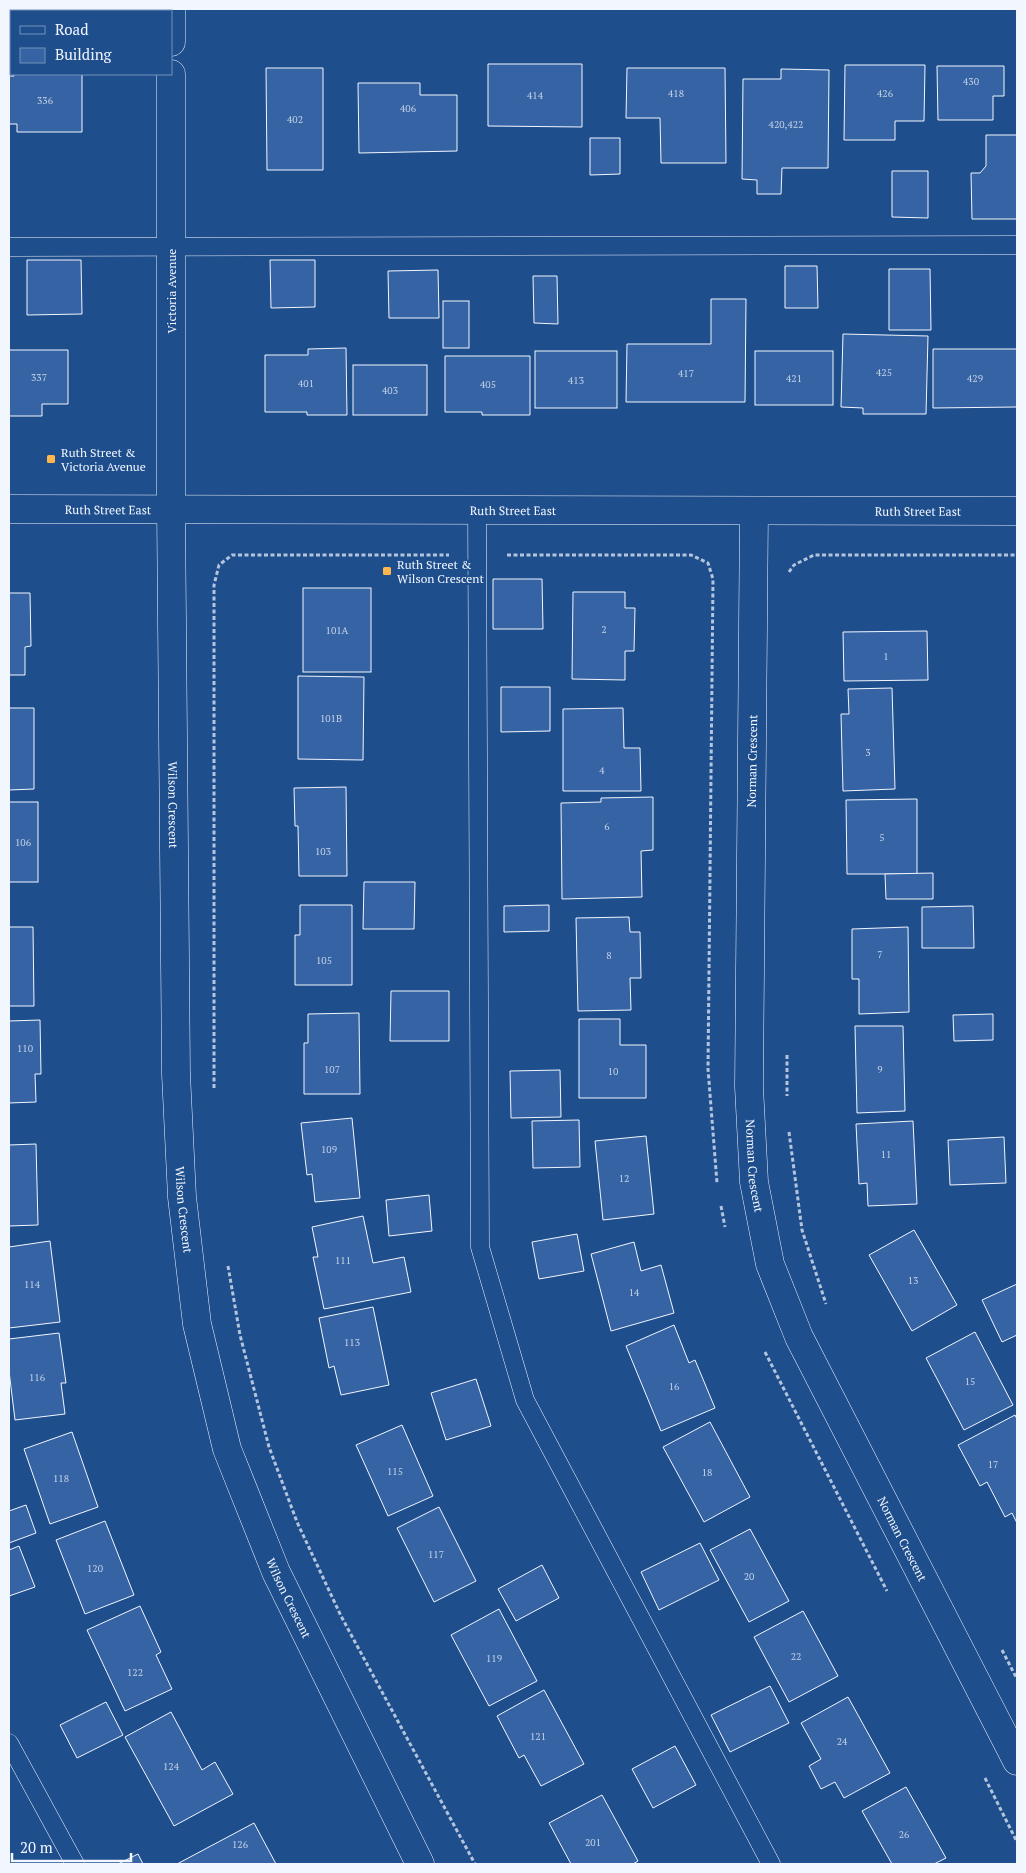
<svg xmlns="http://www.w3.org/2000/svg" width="1026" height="1873" viewBox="0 0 1026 1873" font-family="'PT Serif',serif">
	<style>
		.building { fill: #3563a3; stroke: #f2f6ff }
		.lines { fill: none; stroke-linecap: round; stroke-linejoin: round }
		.lane-casing { stroke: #f2f6ff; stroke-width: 19 }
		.street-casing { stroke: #f2f6ff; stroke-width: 29 }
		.secondary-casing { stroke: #f2f6ff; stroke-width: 29 }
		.path { stroke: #b3c4dc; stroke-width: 3; stroke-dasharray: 4 2.5; stroke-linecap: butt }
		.lane { stroke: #1f4e8c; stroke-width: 18 }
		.street { stroke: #1f4e8c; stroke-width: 28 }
		.secondary { stroke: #1f4e8c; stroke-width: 28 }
		.poi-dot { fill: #ffb74d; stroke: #1f4e8c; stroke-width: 2 }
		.labels { text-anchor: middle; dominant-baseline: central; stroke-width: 4; stroke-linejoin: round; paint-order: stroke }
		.number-label { font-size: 10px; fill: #c3d1e8 }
		.street-label { font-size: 12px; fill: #f2f6ff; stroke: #1f4e8c }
		.poi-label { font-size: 12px; fill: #f2f6ff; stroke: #1f4e8c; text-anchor: start }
	</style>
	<rect width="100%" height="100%" fill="#1f4e8c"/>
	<!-- building -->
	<g class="building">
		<path d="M488,64H582V127L488,126Z"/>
		<path d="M845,65H925L924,121H895V140H844Z"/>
		<path d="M937,66H1004V96H993V120H938Z"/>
		<path d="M266,68H323V170H267Z"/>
		<path d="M627,68H725L726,163H661L660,118H626Z"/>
		<path d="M781,69L829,70L828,168H782L781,194H757V180L742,179L743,79H781Z"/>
		<path d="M14,74H82V132H17V124H9V76H14Z"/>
		<path d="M358,83H420V95H457V151L359,153Z"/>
		<path d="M986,135H1017V219H972L971,173H980L986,166Z"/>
		<path d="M590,138H620V174L590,175Z"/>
		<path d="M892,171H928V218L892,217Z"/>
		<path d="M27,260H81L82,314L27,315Z"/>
		<path d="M270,260H315V307L271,308Z"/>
		<path d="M785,266H817L818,308H785Z"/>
		<path d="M889,269H930L931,330H889Z"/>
		<path d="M438,270L439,318H389L388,271Z"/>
		<path d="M533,276H557L558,324L534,323Z"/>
		<path d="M711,299H746L745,402H626L627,344H711Z"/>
		<rect x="443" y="301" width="26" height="47"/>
		<path d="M843,334L928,336L926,414H863V408L841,407Z"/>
		<path d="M346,348L347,415H307V412H265V355H308V349Z"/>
		<path d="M933,349H1017V407L933,408Z"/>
		<path d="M9,350H68V404H42V416H9Z"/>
		<rect x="535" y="351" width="82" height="57"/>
		<rect x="755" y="351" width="78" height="54"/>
		<path d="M445,356H530V415H482V412H445Z"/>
		<rect x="353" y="365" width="74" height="50"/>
		<path d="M493,579H542L543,629H493Z"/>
		<rect x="303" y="588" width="68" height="84"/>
		<path d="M573,592H625V608H635L634,651H625V680L572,679Z"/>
		<path d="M9,593H30L31,646L25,647V675H9Z"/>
		<path d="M927,631L928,680L844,681L843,632Z"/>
		<path d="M298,676L364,677L363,760L298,759Z"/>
		<path d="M501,687H550V731L501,732Z"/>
		<path d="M892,688L895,789L843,791L841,714H849L848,689Z"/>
		<path d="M9,708H34V789L9,790Z"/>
		<path d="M623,708L624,748H640L641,791H563V709Z"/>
		<path d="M346,787L347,876H299L298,826H295L294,788Z"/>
		<path d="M653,797V850L641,851L642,897L562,899L561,803L601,802V798Z"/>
		<path d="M917,799V874H847L846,800Z"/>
		<rect x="9" y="802" width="29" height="80"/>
		<path d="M933,873V899H886L885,874Z"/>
		<path d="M364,882H415L414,929H363Z"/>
		<path d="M300,905H352V985H295V935H300Z"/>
		<path d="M549,905V931L504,932V906Z"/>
		<path d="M973,906L974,948H922V907Z"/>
		<path d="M629,917L630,932H640L641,978H630L631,1010L578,1011L576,918Z"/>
		<path d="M9,927H33L34,1006H9Z"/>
		<path d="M908,927L909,1012L859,1014V979H852V929Z"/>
		<path d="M391,991H449V1041H390Z"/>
		<path d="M359,1013L360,1094H304V1043H308V1014Z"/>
		<path d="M993,1014V1040L954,1041L953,1015Z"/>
		<path d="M579,1019H620V1045H646V1098H579Z"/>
		<path d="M40,1020L41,1074H35L36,1102L9,1103V1021Z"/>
		<path d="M855,1026H903L905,1111L857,1113Z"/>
		<path d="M560,1070L561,1117L511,1118L510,1071Z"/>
		<path d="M352,1118L360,1198L315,1202L312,1174L307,1175L301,1123Z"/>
		<path d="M579,1120L580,1167L533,1168L532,1121Z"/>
		<path d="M913,1121L917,1204L868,1206L867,1183L859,1184L856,1124Z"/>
		<path d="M646,1136L654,1214L603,1220L595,1141Z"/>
		<path d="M1004,1137L1006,1183L950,1185L948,1140Z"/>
		<path d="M36,1144L38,1225L9,1226V1145Z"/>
		<path d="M429,1195L432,1231L389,1236L386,1200Z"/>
		<path d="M363,1216L373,1263L404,1257L411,1292L324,1309L313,1257H318L312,1227Z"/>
		<path d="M914,1230L957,1305L912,1331L869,1255Z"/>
		<path d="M577,1234L584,1271L539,1279L532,1242Z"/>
		<path d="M50,1241L60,1322L9,1328V1247Z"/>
		<path d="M634,1242L641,1271L661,1265L674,1313L611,1331L591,1254Z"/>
		<path d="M1017,1284V1335L1002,1342L982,1300Z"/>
		<path d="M373,1307L389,1385L341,1395L334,1366L329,1368L319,1318Z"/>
		<path d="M674,1325L689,1363L695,1360L715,1408L661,1431L626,1346Z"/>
		<path d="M975,1332L1013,1405L964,1430L926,1358Z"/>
		<path d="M59,1333L66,1383H61L65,1414L15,1420L9,1371V1339Z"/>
		<path d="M476,1379L491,1426L446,1440L431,1393Z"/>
		<path d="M1015,1415L1017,1419V1523L1012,1513L1005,1517L987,1482L980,1486L958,1445Z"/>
		<path d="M710,1422L750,1497L704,1522L663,1447Z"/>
		<path d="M402,1425L433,1496L388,1516L356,1445Z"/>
		<path d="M72,1432L98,1507L50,1524L24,1449Z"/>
		<path d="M26,1505L36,1533L9,1543V1511Z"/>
		<path d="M439,1507L476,1581L434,1602L397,1528Z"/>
		<path d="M105,1521L134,1595L85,1614L56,1540Z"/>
		<path d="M750,1529L789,1601L749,1622L710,1550Z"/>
		<path d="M700,1543L719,1580L659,1610L641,1572Z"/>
		<path d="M19,1546L35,1587L9,1596V1550Z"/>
		<path d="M542,1565L559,1598L516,1621L498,1589Z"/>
		<path d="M140,1606L161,1652L156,1655L172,1689L125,1711L87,1630Z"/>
		<path d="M499,1609L537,1681L489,1706L451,1635Z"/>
		<path d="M803,1611L838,1676L789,1702L754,1637Z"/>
		<path d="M770,1686L789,1723L730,1752L711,1715Z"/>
		<path d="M544,1690L584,1764L541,1786L524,1755L519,1758L497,1716Z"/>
		<path d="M848,1697L890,1773L844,1798L835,1782L821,1789L809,1766L821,1759L801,1723Z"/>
		<path d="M106,1702L123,1735L77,1758L60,1725Z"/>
		<path d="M171,1712L202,1770L215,1762L233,1794L174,1826L125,1737Z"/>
		<path d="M675,1746L696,1785L653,1808L632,1769Z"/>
		<path d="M906,1787L946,1858L934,1864H892L862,1811Z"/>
		<path d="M602,1795L638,1861L633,1864H571L549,1823Z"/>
		<path d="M254,1823L276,1864H177Z"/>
		<path d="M138,1854L143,1864H118Z"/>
	</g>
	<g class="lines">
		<defs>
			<g id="lane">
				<path d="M9,247L1017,245"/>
				<path d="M477,509L480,1247L525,1400L771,1864"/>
				<path d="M9,1743L75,1864"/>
			</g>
			<g id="street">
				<path id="s1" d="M754,511L749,1087L754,1182L770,1264L799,1337L1017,1761"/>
			</g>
			<g id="secondary">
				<path d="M171,42V9"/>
				<path id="s2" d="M171,74V509L176,1074L182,1197L197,1324L227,1449L276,1572L420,1864"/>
				<path id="s3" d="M9,509L1017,511"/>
			</g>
		</defs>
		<!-- lane casing -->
		<use href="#lane" class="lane-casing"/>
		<!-- street casing -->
		<use href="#street" class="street-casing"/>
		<!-- secondary casing -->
		<use href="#secondary" class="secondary-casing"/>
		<!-- path -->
		<g class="path">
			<path d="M507,555H691L708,563L713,579L708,1069L717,1183"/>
			<path d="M789,572L794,565L814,555H1017"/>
			<path d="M787,1055V1096"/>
			<path d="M214,1088V585L219,565L232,555H449"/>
			<path d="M789,1132L802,1230L826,1304"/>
			<path d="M721,1206L725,1227"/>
			<path d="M228,1266L240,1335L269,1447L297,1522L341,1616L475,1864"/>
			<path d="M765,1352L887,1591"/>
			<path d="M1002,1650L1017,1679"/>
			<path d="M985,1778L1017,1842"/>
		</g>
		<!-- lane -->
		<use href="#lane" class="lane"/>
		<!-- street -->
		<use href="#street" class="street"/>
		<!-- secondary -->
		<use href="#secondary" class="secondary"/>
	</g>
	<!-- markers -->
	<g class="poi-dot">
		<rect x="46" y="454" width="10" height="10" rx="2.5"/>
		<rect x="382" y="566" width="10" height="10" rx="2.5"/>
	</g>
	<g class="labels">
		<!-- number labels -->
		<g class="number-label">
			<text x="971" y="81">430</text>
			<text x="676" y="93">418</text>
			<text x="885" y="93">426</text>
			<text x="535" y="95">414</text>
			<text x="45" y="100">336</text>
			<text x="408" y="108">406</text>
			<text x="295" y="119">402</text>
			<text x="786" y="124">420,422</text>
			<text x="884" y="372">425</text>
			<text x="686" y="373">417</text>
			<text x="39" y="377">337</text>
			<text x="794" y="378">421</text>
			<text x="975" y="378">429</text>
			<text x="576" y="380">413</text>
			<text x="306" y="383">401</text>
			<text x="488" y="384">405</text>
			<text x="390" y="390">403</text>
			<text x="604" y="629">2</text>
			<text x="337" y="630">101A</text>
			<text x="886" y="656">1</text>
			<text x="331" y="718">101B</text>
			<text x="868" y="752">3</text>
			<text x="602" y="770">4</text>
			<text x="607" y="826">6</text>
			<text x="882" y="837">5</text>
			<text x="23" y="842">106</text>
			<text x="323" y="851">103</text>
			<text x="880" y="954">7</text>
			<text x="609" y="955">8</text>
			<text x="324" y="960">105</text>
			<text x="25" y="1048">110</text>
			<text x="332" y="1069">107</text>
			<text x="880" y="1069">9</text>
			<text x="613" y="1071">10</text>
			<text x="329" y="1149">109</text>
			<text x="886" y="1154">11</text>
			<text x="624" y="1178">12</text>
			<text x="343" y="1260">111</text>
			<text x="913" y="1280">13</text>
			<text x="32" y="1284">114</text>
			<text x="634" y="1292">14</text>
			<text x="352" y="1342">113</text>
			<text x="37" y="1377">116</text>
			<text x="970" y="1381">15</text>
			<text x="674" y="1386">16</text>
			<text x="993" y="1464">17</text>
			<text x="395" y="1471">115</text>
			<text x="707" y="1472">18</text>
			<text x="61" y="1478">118</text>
			<text x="436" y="1554">117</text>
			<text x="95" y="1568">120</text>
			<text x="749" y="1576">20</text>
			<text x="796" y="1656">22</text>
			<text x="494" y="1658">119</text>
			<text x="135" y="1672">122</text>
			<text x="538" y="1736">121</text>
			<text x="842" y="1741">24</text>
			<text x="171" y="1766">124</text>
			<text x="904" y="1834">26</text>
			<text x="593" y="1842">201</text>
			<text x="240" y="1844">126</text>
		</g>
		<!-- street labels -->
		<g class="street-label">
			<text transform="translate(171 291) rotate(-90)">Victoria Avenue</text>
			<text stroke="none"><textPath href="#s3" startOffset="99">Ruth Street East</textPath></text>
			<text stroke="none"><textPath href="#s3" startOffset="504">Ruth Street East</textPath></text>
			<text stroke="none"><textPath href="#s3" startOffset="909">Ruth Street East</textPath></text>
			<text transform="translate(752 761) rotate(-89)">Norman Crescent</text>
			<text stroke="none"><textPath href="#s2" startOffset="731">Wilson Crescent</textPath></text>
			<text stroke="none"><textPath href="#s1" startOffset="655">Norman Crescent</textPath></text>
			<text stroke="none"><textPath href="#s2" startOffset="1136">Wilson Crescent</textPath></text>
			<text stroke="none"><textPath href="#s1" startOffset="1060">Norman Crescent</textPath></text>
			<text stroke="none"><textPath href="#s2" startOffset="1541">Wilson Crescent</textPath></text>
		</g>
		<!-- poi labels -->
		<g class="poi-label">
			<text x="61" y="452">Ruth Street &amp;<tspan x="61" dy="14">Victoria Avenue</tspan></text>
			<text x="397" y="564">Ruth Street &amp;<tspan x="397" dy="14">Wilson Crescent</tspan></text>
		</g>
	</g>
	<!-- border -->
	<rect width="1026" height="1873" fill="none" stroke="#f2f6ff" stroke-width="20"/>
	<!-- legend -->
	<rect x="10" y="10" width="162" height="65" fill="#1f4e8c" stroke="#7391ba"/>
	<rect x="20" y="26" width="25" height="8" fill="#1f4e8c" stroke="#7391ba"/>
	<text x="55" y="35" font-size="15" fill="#f2f6ff">Road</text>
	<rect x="20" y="48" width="25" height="15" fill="#3563a3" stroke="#7391ba"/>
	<text x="55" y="60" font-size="15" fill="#f2f6ff">Building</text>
	<!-- scale -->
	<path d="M12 1853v8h119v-8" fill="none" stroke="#f2f6ff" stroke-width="2.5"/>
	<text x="20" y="1853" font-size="15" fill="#f2f6ff" stroke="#1f4e8c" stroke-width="4" paint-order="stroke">20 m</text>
</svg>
